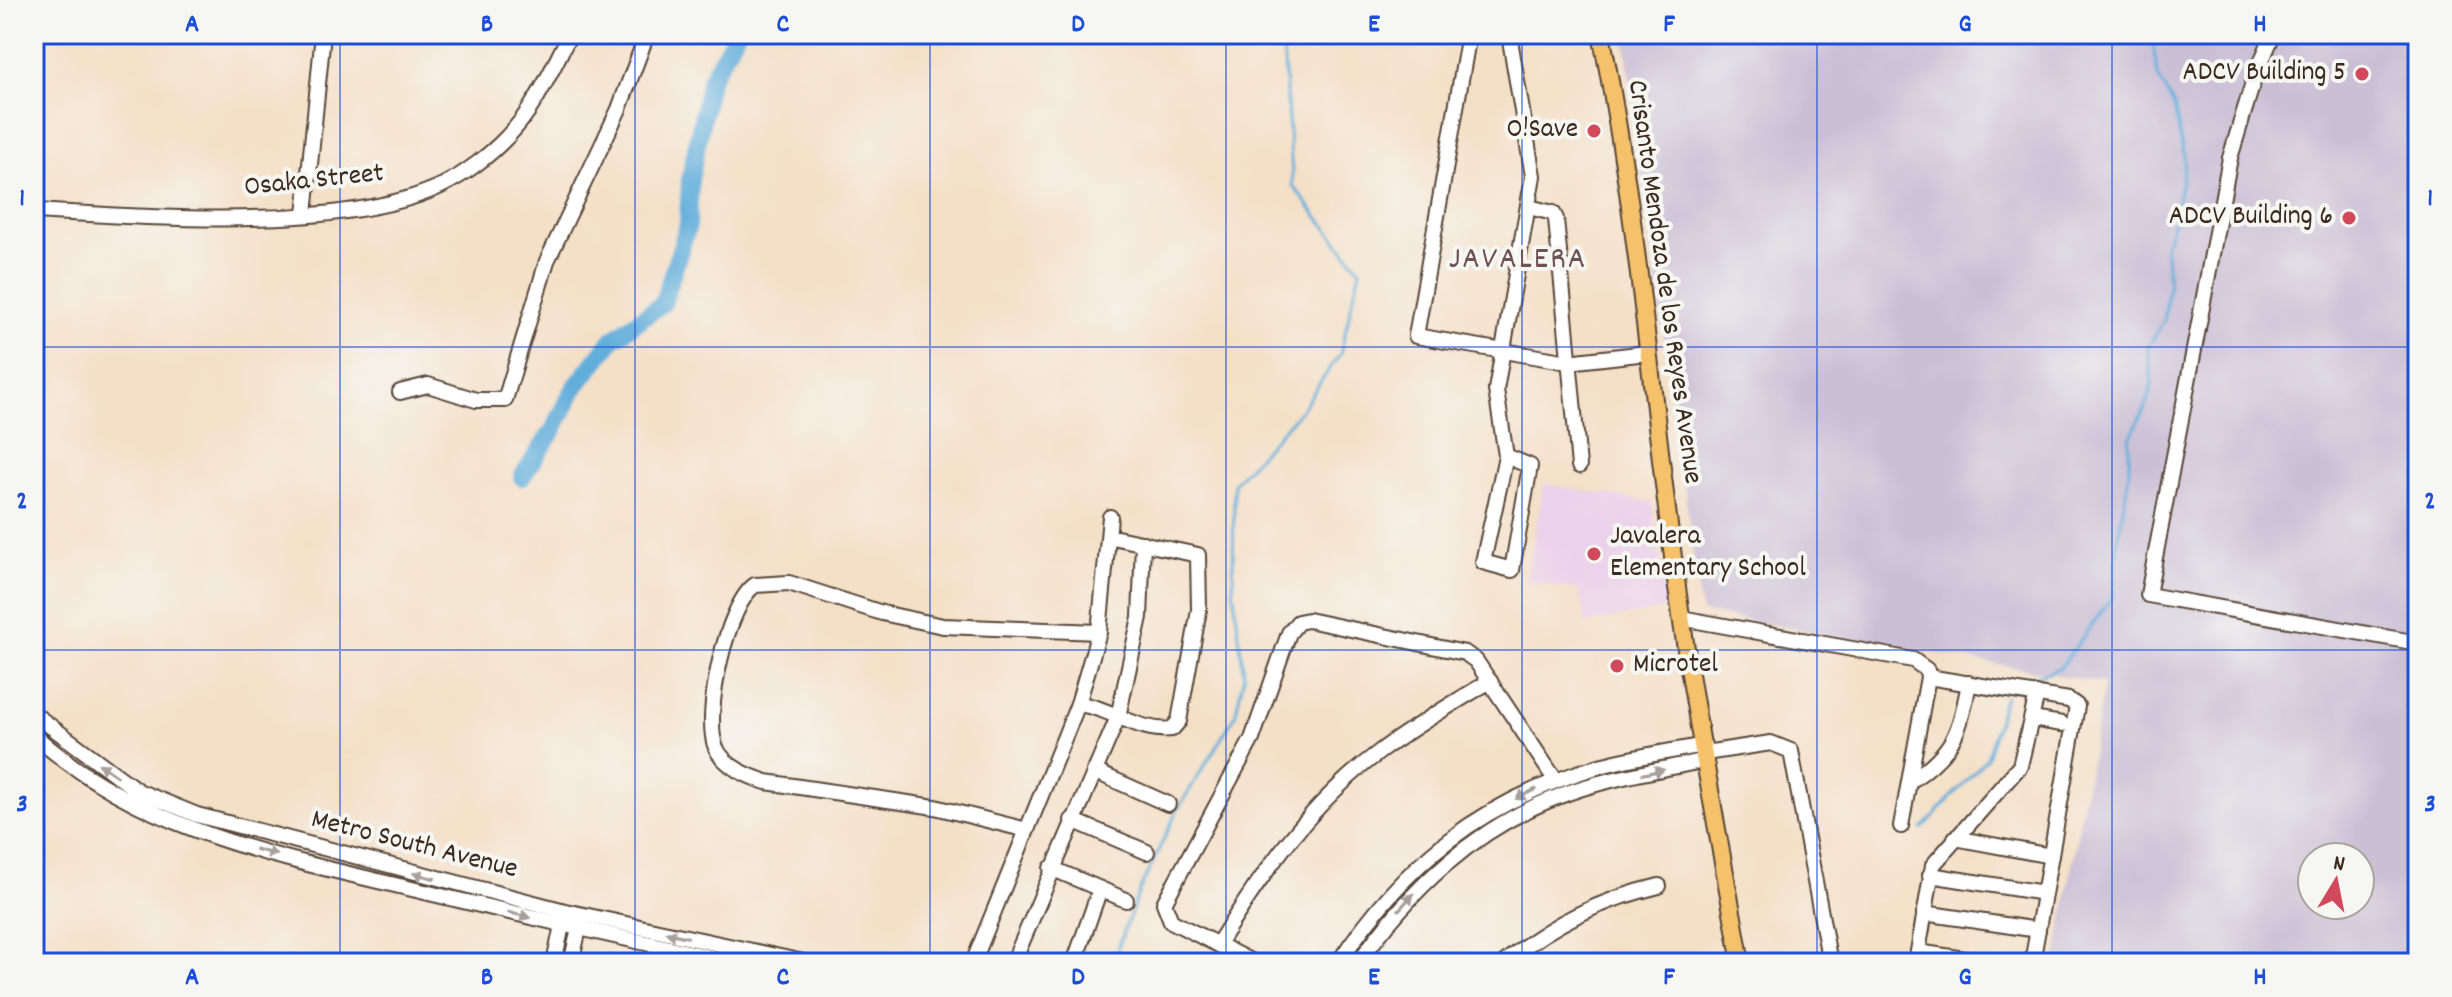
<svg xmlns="http://www.w3.org/2000/svg" width="2452" height="997" viewBox="0 0 2452 997" font-family="Dekko,sans-serif">
	<style>
		.built { fill: #ecd1ea }
		.industrial { fill: #cbbfd5; fill-rule: evenodd }
		.lines { fill: none; stroke-linecap: round; stroke-linejoin: round }
		.stream { stroke: #62aedb; stroke-width: 3 }
		.river { stroke: #62aedb; stroke-width: 18 }
		.minor-casing { stroke: #574537; stroke-width: 18 }
		.major-casing { stroke: #574537; stroke-width: 20 }
		.minor { stroke: #fff; stroke-width: 14 }
		.major { stroke: #f5c16b; stroke-width: 16 }
		.oneway { fill: #a79f9a }
		.grid { fill: none; stroke: #1d4ed8; stroke-width: 2; stroke-opacity: 0.55 }
		.poi-dot { fill: #d1495b; stroke: #f6f6f2; stroke-width: 3 }
		.labels { text-anchor: middle; dominant-baseline: central; stroke-width: 8; stroke-linejoin: round; paint-order: stroke }
		.poi-label { font-size: 28px; fill: #3b2a1e; stroke: #f6f6f2; text-anchor: end }
		.street-label { font-size: 28px; fill: #3b2a1e; stroke: #f6f6f2 }
		.quarter-label { font-size: 32px; letter-spacing: 2px; fill: #6e5254; stroke: #f6f6f2 }
		.neatline { fill: none; stroke: #1d4ed8; stroke-width: 3 }
		.grid-label { font-size: 26px; text-anchor: middle; font-weight: bold; fill: #1d4ed8 }
	</style>
	<rect width="100%" height="100%" fill="#f6f6f2"/>
	<filter id="ink" filterUnits="userSpaceOnUse"><feTurbulence type="fractalNoise" baseFrequency=".0125" numOctaves="2"/><feDisplacementMap in="SourceGraphic" scale="16" xChannelSelector="R" yChannelSelector="G"/><feConvolveMatrix kernelMatrix="1 2 1 2 8 2 1 2 1" color-interpolation-filters="sRGB"/></filter>
	<filter id="wash" filterUnits="userSpaceOnUse"><feTurbulence type="fractalNoise" baseFrequency=".006" numOctaves="4" result="noise"/><feDisplacementMap in="SourceGraphic" scale="32" xChannelSelector="R" yChannelSelector="G"/><feGaussianBlur stdDeviation="1.8" result="paint"/><feColorMatrix in="noise" values="0 0 0 0 0 0 0 0 0 0 0 0 0 0 0 0 0 1.4 0 .05"/><feComposite in="paint" operator="in"/></filter>
	<g filter="url(#wash)">
		<rect width="100%" height="100%" fill="#f4e0c7"/>
		<!-- built -->
		<path class="built" d="M1544,484L1652,502L1667,608L1585,624L1579,590L1526,581Z"/>
		<!-- industrial -->
		<path class="industrial" d="M1624,34H2418V963H2055L2104,683L1701,612ZM2312,857H2360V905H2312Z"/>
		<g class="lines">
			<!-- stream -->
			<g class="stream">
				<path d="M2009,685L2060,668L2113,596L2118,537L2129,475V440L2145,408L2152,384L2148,348L2164,320L2169,284L2165,246L2174,222L2185,162L2174,106L2157,74L2152,34"/>
				<path d="M1922,829L1987,758L2005,696"/>
				<path d="M1112,963L1140,889L1178,809L1235,716L1244,675L1233,588L1234,483L1301,410L1340,354L1360,270L1293,186L1282,34"/>
			</g>
			<!-- river -->
			<path class="river" d="M522,477L554,429L574,389L613,339L663,303L688,225L690,179L710,80L736,34"/>
		</g>
	</g>
	<g filter="url(#ink)">
		<g class="lines">
			<defs>
				<g id="minor">
					<path d="M1469,34L1416,336L1568,362L1647,353"/>
					<path d="M2273,34L2254,79L2230,158L2148,595L2418,643"/>
					<path d="M1529,207L1553,213L1556,219L1579,466"/>
					<path d="M34,211C144,217 345,233 443,185C465,174 490,155 507,137C535,109 552,69 570,34"/>
					<path d="M305,214L323,34"/>
					<path d="M400,392L428,385L476,400H505L547,261L619,109L647,34"/>
					<path d="M1506,456L1530,466L1512,570L1483,562L1506,456L1496,390L1533,176L1509,34"/>
					<path d="M1681,618L1913,660L1927,670L1928,677L1901,826"/>
					<path d="M1928,677L2069,700L2077,706L2032,963"/>
					<path d="M1078,704C1110,707 1138,733 1172,729L1179,721L1199,610L1198,555L1117,538"/>
					<path d="M34,714L138,791L197,815L565,911L808,963"/>
					<path d="M2032,719L2062,724"/>
					<path d="M34,735C140,831 278,857 412,889C521,915 629,940 738,963"/>
					<path d="M1705,753L1771,743L1791,751L1830,963"/>
					<path d="M1094,771L1168,804"/>
					<path d="M1909,782C1954,752 1959,734 1969,683"/>
					<path d="M1072,820L1147,852"/>
					<path d="M1027,830L935,807L766,782C748,776 725,767 716,748C702,716 727,604 755,585L789,583L882,613L943,626L1099,632"/>
					<path d="M1955,838L2051,856"/>
					<path d="M1051,868L1126,900"/>
					<path d="M1930,875L2044,893"/>
					<path d="M1924,913L2038,930"/>
					<path d="M1218,944C1263,872 1312,801 1382,750C1416,725 1454,703 1490,681"/>
					<path d="M1918,952L1991,963"/>
					<path d="M554,963L564,916"/>
					<path d="M571,963L581,920"/>
					<path d="M973,963L1078,704L1099,632L1110,517"/>
					<path d="M1013,963L1118,717L1140,617L1143,543"/>
					<path d="M1074,963L1100,889"/>
					<path d="M1254,963L1171,921L1164,903L1252,739L1289,633L1298,622L1308,620L1465,653L1476,661L1556,781"/>
					<path d="M1338,963C1405,862 1479,803 1596,767C1630,757 1668,752 1704,745"/>
					<path d="M1358,963C1410,890 1472,830 1557,797C1604,778 1657,771 1706,760"/>
					<path d="M1504,963C1551,924 1600,900 1659,886"/>
					<path d="M1916,963L1933,865L2020,766L2037,694"/>
				</g>
				<path id="major" d="M1601,34C1640,226 1653,422 1681,616C1698,732 1721,848 1741,963"/>
			</defs>
			<!-- minor casing -->
			<use href="#minor" class="minor-casing"/>
			<!-- major casing -->
			<use href="#major" class="major-casing"/>
			<!-- minor -->
			<use href="#minor" class="minor"/>
			<!-- major -->
			<use href="#major" class="major"/>
		</g>
		<!-- one-way arrows -->
		<defs><path id="oneway-solid" d="M-6-.8H1V-3.2L6.5 0L1 3.2V.8H-6Z" transform="scale(2)"/></defs>
		<g class="oneway">
			<use href="#oneway-solid" transform="translate(108 770) rotate(-146)"/>
			<use href="#oneway-solid" transform="translate(1653 772) rotate(-12)"/>
			<use href="#oneway-solid" transform="translate(1526 794) rotate(154)"/>
			<use href="#oneway-solid" transform="translate(266 852) rotate(15)"/>
			<use href="#oneway-solid" transform="translate(424 876) rotate(-166)"/>
			<use href="#oneway-solid" transform="translate(1406 902) rotate(-48)"/>
			<use href="#oneway-solid" transform="translate(519 915) rotate(14)"/>
			<use href="#oneway-solid" transform="translate(677 935) rotate(-168)"/>
		</g>
	</g>
	<!-- grid -->
	<path class="grid" d="M340,34V963M635,34V963M930,34V963M1226,34V963M1522,34V963M1817,34V963M2112,34V963M34,347H2418M34,650H2418"/>
	<!-- markers -->
	<g class="poi-dot">
		<circle cx="2362" cy="74" r="8"/>
		<circle cx="1594" cy="131" r="8"/>
		<circle cx="2349" cy="218" r="8"/>
		<circle cx="1594" cy="554" r="8"/>
		<circle cx="1617" cy="666" r="8"/>
	</g>
	<g class="labels">
		<!-- poi labels -->
		<g class="poi-label">
			<text x="2346" y="74">ADCV Building 5</text>
			<text x="1578" y="131">O!Save</text>
			<text x="2333" y="218">ADCV Building 6</text>
			<text x="1610" y="538" text-anchor="start">Javalera<tspan x="1610" dy="32">Elementary School</tspan></text>
			<text x="1633" y="666" text-anchor="start">Microtel</text>
		</g>
		<!-- street labels -->
		<g class="street-label">
			<text transform="translate(314 182) rotate(-6)">Osaka Street</text>
			<text transform="translate(1663 282) rotate(82)">Crisanto Mendoza de los Reyes Avenue</text>
			<text transform="translate(414 846) rotate(14)">Metro South Avenue</text>
		</g>
		<!-- quarter labels -->
		<g class="quarter-label">
			<text x="1518" y="261">JAVALERA</text>
		</g>
	</g>
	<!-- margin -->
	<rect width="2452" height="997" fill="none" stroke="#f6f6f2" stroke-width="88"/>
	<!-- north arrow -->
	<g transform="translate(2336 881) rotate(10)"><circle r="38" fill="#f6f6f2" stroke="#aba49d" stroke-width="2"/>
	<path d="M0-6L14 30L0 20L-14 30Z" fill="#d1495b"/>
	<text y="-12" font-size="22" font-weight="bold" text-anchor="middle" fill="#3b2a1e">N</text>
	</g>
	<rect x="44" y="44" width="2364" height="909" class="neatline"/>
	<g class="grid-label">
		<text x="192" y="31">A</text>
		<text x="487" y="31">B</text>
		<text x="783" y="31">C</text>
		<text x="1078" y="31">D</text>
		<text x="1374" y="31">E</text>
		<text x="1669" y="31">F</text>
		<text x="1965" y="31">G</text>
		<text x="2260" y="31">H</text>
		<text x="22" y="205">1</text>
		<text x="2430" y="205">1</text>
		<text x="22" y="508">2</text>
		<text x="2430" y="508">2</text>
		<text x="22" y="811">3</text>
		<text x="2430" y="811">3</text>
		<text x="192" y="984">A</text>
		<text x="487" y="984">B</text>
		<text x="783" y="984">C</text>
		<text x="1078" y="984">D</text>
		<text x="1374" y="984">E</text>
		<text x="1669" y="984">F</text>
		<text x="1965" y="984">G</text>
		<text x="2260" y="984">H</text>
	</g>
</svg>
